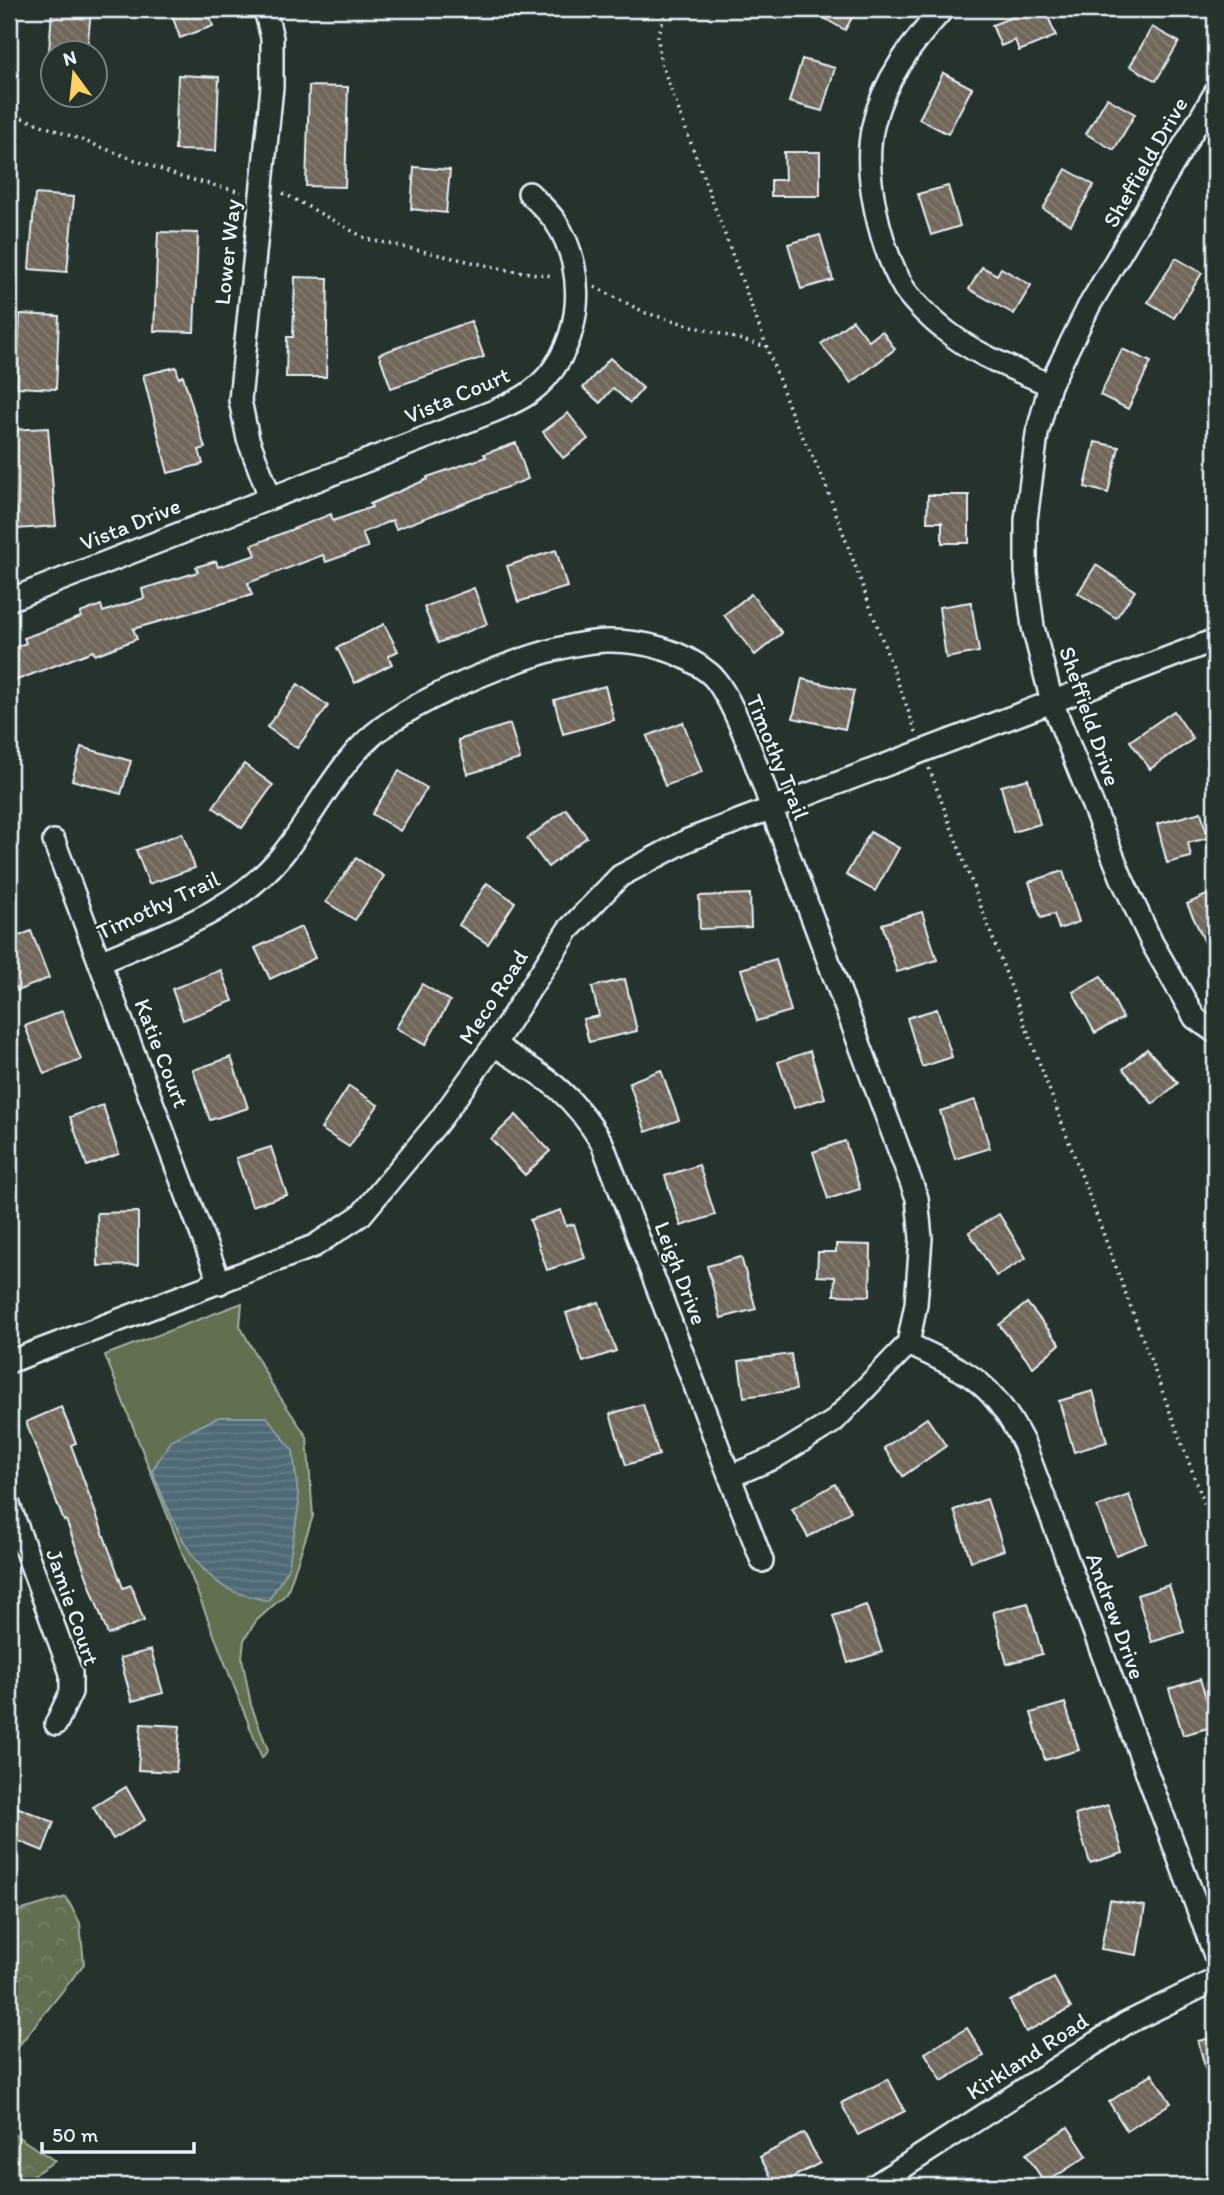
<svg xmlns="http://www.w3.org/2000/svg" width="1224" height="2195" viewBox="0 0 1224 2195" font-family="Itim,sans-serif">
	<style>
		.grass { fill: #616f51; stroke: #a4b0a4; stroke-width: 2 }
		.forest { fill: url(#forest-crowns); stroke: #a4b0a4; stroke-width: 2 }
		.water { fill: url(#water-rules); stroke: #8c9fa9; stroke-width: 2 }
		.building { fill: url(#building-back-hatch); stroke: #e8f1f8; stroke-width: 2 }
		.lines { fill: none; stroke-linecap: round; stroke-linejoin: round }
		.minor-casing { stroke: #e8f1f8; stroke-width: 26 }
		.path { stroke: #e8f1f8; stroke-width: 3.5; stroke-dasharray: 2 5; stroke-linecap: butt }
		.minor { stroke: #26332d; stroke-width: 21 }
		.labels { text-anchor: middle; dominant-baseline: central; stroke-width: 5; stroke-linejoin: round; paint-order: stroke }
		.street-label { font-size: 23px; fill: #e8f1f8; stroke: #26332d }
	</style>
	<defs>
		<pattern id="forest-crowns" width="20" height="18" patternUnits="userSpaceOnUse" patternTransform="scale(1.75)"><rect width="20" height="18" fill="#616f51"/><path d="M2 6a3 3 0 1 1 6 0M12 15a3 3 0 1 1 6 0" fill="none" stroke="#78846b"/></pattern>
		<pattern id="water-rules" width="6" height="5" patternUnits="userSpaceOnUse" patternTransform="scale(1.75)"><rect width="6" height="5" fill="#4f6974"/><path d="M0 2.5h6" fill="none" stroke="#687f89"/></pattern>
		<pattern id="building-back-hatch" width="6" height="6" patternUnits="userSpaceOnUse" patternTransform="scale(1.75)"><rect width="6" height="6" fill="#71665a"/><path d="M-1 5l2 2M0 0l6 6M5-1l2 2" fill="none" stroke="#857c72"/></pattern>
	</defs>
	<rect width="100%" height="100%" fill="#26332d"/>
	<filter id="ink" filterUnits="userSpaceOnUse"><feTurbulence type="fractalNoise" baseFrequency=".0143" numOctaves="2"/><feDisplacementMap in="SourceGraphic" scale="14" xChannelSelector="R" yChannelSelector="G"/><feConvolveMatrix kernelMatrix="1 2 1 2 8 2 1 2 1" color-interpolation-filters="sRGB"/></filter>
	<g filter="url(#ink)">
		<!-- grass -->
		<path class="grass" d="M242,1303L240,1326L272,1385L307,1437L313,1516L287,1593L256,1621L244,1640L242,1658L251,1705L268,1750L262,1758L105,1355Z"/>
		<!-- forest -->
		<g class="forest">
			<path d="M66,1897L80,1923L84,1964L9,2058V1914Z"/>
			<path d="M9,2131L55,2161L25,2180H9Z"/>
		</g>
		<!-- water -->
		<path class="water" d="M219,1417H267L293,1451L299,1504L288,1570L268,1601C255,1597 238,1595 226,1588C186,1564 170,1512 152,1471L171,1440Z"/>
		<!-- building -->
		<g class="building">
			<path d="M52,9H91L87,52H49Z"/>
			<path d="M170,9H207L213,26L180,38Z"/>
			<path d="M808,9H857L845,30Z"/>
			<path d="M1033,9H1045L1056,36L1019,51L1015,40L1001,46L992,25Z"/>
			<path d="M1152,27L1179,42L1156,81L1130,66Z"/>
			<path d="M802,59L835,68L822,111L789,102Z"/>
			<path d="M943,73L972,88L948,134L919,119Z"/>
			<path d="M178,75L219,77L216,151L175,150Z"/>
			<path d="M309,86L348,87L345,187L306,186Z"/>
			<path d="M1107,98L1135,114L1114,150L1086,134Z"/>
			<path d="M784,152H820V196H771V180H785Z"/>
			<path d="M414,167L450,170L446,213L411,209Z"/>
			<path d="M1066,169L1094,185L1071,225L1043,209Z"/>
			<path d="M948,186L960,226L931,235L918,194Z"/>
			<path d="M35,194L74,197L67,272L29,269Z"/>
			<path d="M158,232L198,233L194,332L154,331Z"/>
			<path d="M820,235L833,280L801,289L788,244Z"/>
			<path d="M1176,258L1202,273L1174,318L1148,302Z"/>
			<path d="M982,267L997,275L1001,268L1031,285L1014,314L969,289Z"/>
			<path d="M295,277L328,278L326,377H286L287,337H293Z"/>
			<path d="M20,314L59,316L56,389L17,387Z"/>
			<path d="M853,320L869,341L882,331L895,349L851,383L821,344Z"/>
			<path d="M471,321L484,357L391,388L379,354Z"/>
			<path d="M1122,349L1151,362L1128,409L1100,395Z"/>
			<path d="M610,358L643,388L630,403L613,388L600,403L583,388Z"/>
			<path d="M176,367L179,378L183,376L205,448L199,450L203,464L168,473L143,375Z"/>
			<path d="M568,413L588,439L563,458L543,432Z"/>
			<path d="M48,428L56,526L17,529L10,430Z"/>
			<path d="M1095,442L1119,447L1108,493L1085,487Z"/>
			<path d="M516,443L528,479L396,529L392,520L362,533L368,547L326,562L323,555L248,583L252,595L133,629L137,639L95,655L93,651L9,683V650L26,643L24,638L81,617L80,613L101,605L103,612L144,598L142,589L198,572L196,567L216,561L218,567L256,555L252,545L331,514L333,521L372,507L370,504L428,479L427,477L486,457L484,454Z"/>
			<path d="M928,495H969V543H942V522H927Z"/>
			<path d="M556,550L567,587L518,602L507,566Z"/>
			<path d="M1096,565L1135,591L1116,618L1078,593Z"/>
			<path d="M474,588L487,624L438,643L424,607Z"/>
			<path d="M751,594L782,633L755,655L724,615Z"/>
			<path d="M971,602L979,652L946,658L939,607Z"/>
			<path d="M384,624L398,651L388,656L392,664L355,683L337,648Z"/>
			<path d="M802,679L854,691L845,729L793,718Z"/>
			<path d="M298,684L328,706L297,748L267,727Z"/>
			<path d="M605,686L614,720L563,734L554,700Z"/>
			<path d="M1174,711L1193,739L1150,769L1130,741Z"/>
			<path d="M683,722L702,772L665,786L647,736Z"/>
			<path d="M510,724L520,759L468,774L458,740Z"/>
			<path d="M81,747L131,761L121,794L72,780Z"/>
			<path d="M244,764L273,785L242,828L213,807Z"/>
			<path d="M399,771L427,788L400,831L372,814Z"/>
			<path d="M1028,779L1040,824L1013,832L1001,786Z"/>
			<path d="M566,809L587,837L548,867L527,839Z"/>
			<path d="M1201,812L1208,838L1188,843L1191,857L1167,863L1157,824Z"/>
			<path d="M870,832L899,848L875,891L846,875Z"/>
			<path d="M182,833L195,868L149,884L136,850Z"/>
			<path d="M356,858L384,876L355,920L326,902Z"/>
			<path d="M1063,871L1079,922L1059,929L1054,914L1041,918L1029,882Z"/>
			<path d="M487,883L515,902L488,944L459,925Z"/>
			<path d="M1215,891V964L1187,904Z"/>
			<path d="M750,894L751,927L700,929L699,896Z"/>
			<path d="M922,912L937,960L897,972L882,924Z"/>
			<path d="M301,927L315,958L270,979L255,948Z"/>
			<path d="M31,931L49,978L17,991L9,970V940Z"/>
			<path d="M776,959L791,1011L757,1021L741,969Z"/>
			<path d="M221,970L233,1001L183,1020L172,989Z"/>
			<path d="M1101,976L1123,1018L1095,1033L1073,992Z"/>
			<path d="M625,979L637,1031L589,1042L583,1019L599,1016L592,987Z"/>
			<path d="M422,984L450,1001L425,1045L396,1028Z"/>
			<path d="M937,1009L952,1057L922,1067L907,1018Z"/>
			<path d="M62,1011L81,1060L44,1074L25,1026Z"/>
			<path d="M1147,1049L1178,1083L1153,1104L1123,1069Z"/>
			<path d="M810,1051L825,1098L794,1108L778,1062Z"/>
			<path d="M231,1057L248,1108L210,1120L193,1070Z"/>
			<path d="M661,1070L679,1120L646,1132L629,1082Z"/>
			<path d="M349,1086L378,1105L349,1147L321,1129Z"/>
			<path d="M975,1100L990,1148L955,1159L940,1111Z"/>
			<path d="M103,1105L119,1154L87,1166L70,1117Z"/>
			<path d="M516,1115L550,1151L525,1175L491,1139Z"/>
			<path d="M845,1141L860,1189L828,1199L813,1152Z"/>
			<path d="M271,1147L287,1195L252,1206L236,1158Z"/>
			<path d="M699,1165L715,1215L681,1226L665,1176Z"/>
			<path d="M561,1210L566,1226L574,1224L585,1258L547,1270L530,1220Z"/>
			<path d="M138,1212V1265L98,1266L97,1213Z"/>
			<path d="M999,1214L1026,1258L996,1276L969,1232Z"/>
			<path d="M836,1244L871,1245L870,1296L834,1295L835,1277L817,1276L818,1252H836Z"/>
			<path d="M741,1257L756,1309L721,1318L707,1266Z"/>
			<path d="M599,1302L616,1351L583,1362L566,1313Z"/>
			<path d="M1027,1303L1060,1344L1033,1367L999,1325Z"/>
			<path d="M791,1354L796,1390L744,1397L739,1361Z"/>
			<path d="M1093,1391L1107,1442L1074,1452L1059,1401Z"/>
			<path d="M643,1404L659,1455L626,1465L610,1414Z"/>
			<path d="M61,1407L76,1443L71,1445L123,1588L131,1585L144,1621L108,1635L66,1520L64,1521L26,1422Z"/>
			<path d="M927,1418L946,1446L903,1476L884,1448Z"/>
			<path d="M835,1484L851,1511L808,1537L792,1509Z"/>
			<path d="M1129,1495L1147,1543L1116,1555L1097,1507Z"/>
			<path d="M987,1499L1004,1550L971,1561L954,1510Z"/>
			<path d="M1169,1585L1184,1632L1152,1642L1137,1595Z"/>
			<path d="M1028,1603L1042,1654L1007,1664L993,1612Z"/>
			<path d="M866,1605L882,1652L848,1663L833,1616Z"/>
			<path d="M151,1650L163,1693L132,1701L120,1658Z"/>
			<path d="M1200,1679L1215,1726L1183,1735L1169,1689Z"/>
			<path d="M1065,1703L1079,1750L1045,1760L1031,1713Z"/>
			<path d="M141,1724L180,1726L176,1772L138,1770Z"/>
			<path d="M126,1787L145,1820L113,1839L93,1807Z"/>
			<path d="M9,1804L54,1822L43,1851L9,1837Z"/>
			<path d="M1108,1805L1123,1853L1090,1863L1075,1815Z"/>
			<path d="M1110,1900L1145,1906L1137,1955L1101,1949Z"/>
			<path d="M1054,1978L1071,2008L1026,2032L1010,2001Z"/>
			<path d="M967,2028L984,2056L942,2081L925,2053Z"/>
			<path d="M1215,2037V2085H1210L1198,2041Z"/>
			<path d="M1152,2074L1171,2103L1127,2131L1109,2102Z"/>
			<path d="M888,2079L905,2111L858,2135L841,2103Z"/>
			<path d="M1068,2127L1087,2156L1045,2183L1026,2154Z"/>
			<path d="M804,2133L820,2163L776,2186L760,2157Z"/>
		</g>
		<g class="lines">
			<defs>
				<g id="minor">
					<path d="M265,9L272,38V87L240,400L248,439L270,497"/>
					<path d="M943,9C913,42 883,80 873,126C862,172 880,249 905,290C915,304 933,321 946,331C977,356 1015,369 1050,385"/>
					<path d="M1215,93L1089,306L1050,385L1037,434L1026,520V572L1033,627L1052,702L1122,879L1152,943L1195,1018L1215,1032"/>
					<path d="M9,600L494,411C505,406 518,401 528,394C582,356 591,274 555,221C548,211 538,202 529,193"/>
					<path d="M54,841L220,1283"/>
					<path d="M100,962C165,934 237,911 282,855C316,813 339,759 383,727C431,692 546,643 606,641C642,640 681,650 709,673C734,693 766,793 778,826C825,950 871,1074 917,1198L921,1238L916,1304L908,1344L833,1422L774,1458L731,1476"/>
					<path d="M494,1045C546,1078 569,1089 602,1143L762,1561"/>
					<path d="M908,1344C970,1373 992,1381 1024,1444L1215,1955"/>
					<path d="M9,1362L314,1246L361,1215L439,1121L494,1045L568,930L620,876L688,840L1215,640"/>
					<path d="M9,1505L71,1673V1692L56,1724"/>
					<path d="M874,2186L1125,2024L1215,1980"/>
				</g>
			</defs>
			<!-- minor casing -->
			<use href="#minor" class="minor-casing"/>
			<!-- path -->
			<g class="path">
				<path d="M667,9L658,36L660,60L792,415L823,478L916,732"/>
				<path d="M9,113L181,177L241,192"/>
				<path d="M283,193L367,239L508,270L553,276"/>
				<path d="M595,287L646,313L767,347"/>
				<path d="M929,768L1215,1532"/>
			</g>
			<!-- minor -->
			<use href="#minor" class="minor"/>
		</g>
	</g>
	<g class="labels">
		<!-- street labels -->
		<g class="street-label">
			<text transform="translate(1145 162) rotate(-60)">Sheffield Drive</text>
			<text transform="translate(227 252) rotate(-84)">Lower Way</text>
			<text transform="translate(457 395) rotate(-23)">Vista Court</text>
			<text transform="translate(130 524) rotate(-22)">Vista Drive</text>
			<text transform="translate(1090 716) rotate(71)">Sheffield Drive</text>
			<text transform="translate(778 757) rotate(68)">Timothy Trail</text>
			<text transform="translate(158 905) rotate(-25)">Timothy Trail</text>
			<text transform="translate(493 997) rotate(-57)">Meco Road</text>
			<text transform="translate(162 1053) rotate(69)">Katie Court</text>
			<text transform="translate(681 1273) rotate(69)">Leigh Drive</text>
			<text transform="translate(73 1607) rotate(71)">Jamie Court</text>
			<text transform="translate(1116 1616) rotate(70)">Andrew Drive</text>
			<text transform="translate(1027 2056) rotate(-33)">Kirkland Road</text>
		</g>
	</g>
	<!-- margin -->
	<rect width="1224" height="2195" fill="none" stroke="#26332d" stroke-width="35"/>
	<rect x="18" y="18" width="1189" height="2160" fill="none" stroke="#e8f1f8" stroke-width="2.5" filter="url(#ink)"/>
	<!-- north arrow -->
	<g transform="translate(74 74) rotate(345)"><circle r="33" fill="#26332d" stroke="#747f7e" stroke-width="2"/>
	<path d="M0-5L12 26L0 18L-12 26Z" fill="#ffd166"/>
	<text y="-10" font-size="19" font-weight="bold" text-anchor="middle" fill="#e8f1f8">N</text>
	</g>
	<!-- scale -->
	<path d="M42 2142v10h152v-10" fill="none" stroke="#e8f1f8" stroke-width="3.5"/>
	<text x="52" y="2142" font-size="21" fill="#e8f1f8" stroke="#26332d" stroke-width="5" paint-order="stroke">50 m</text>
</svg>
